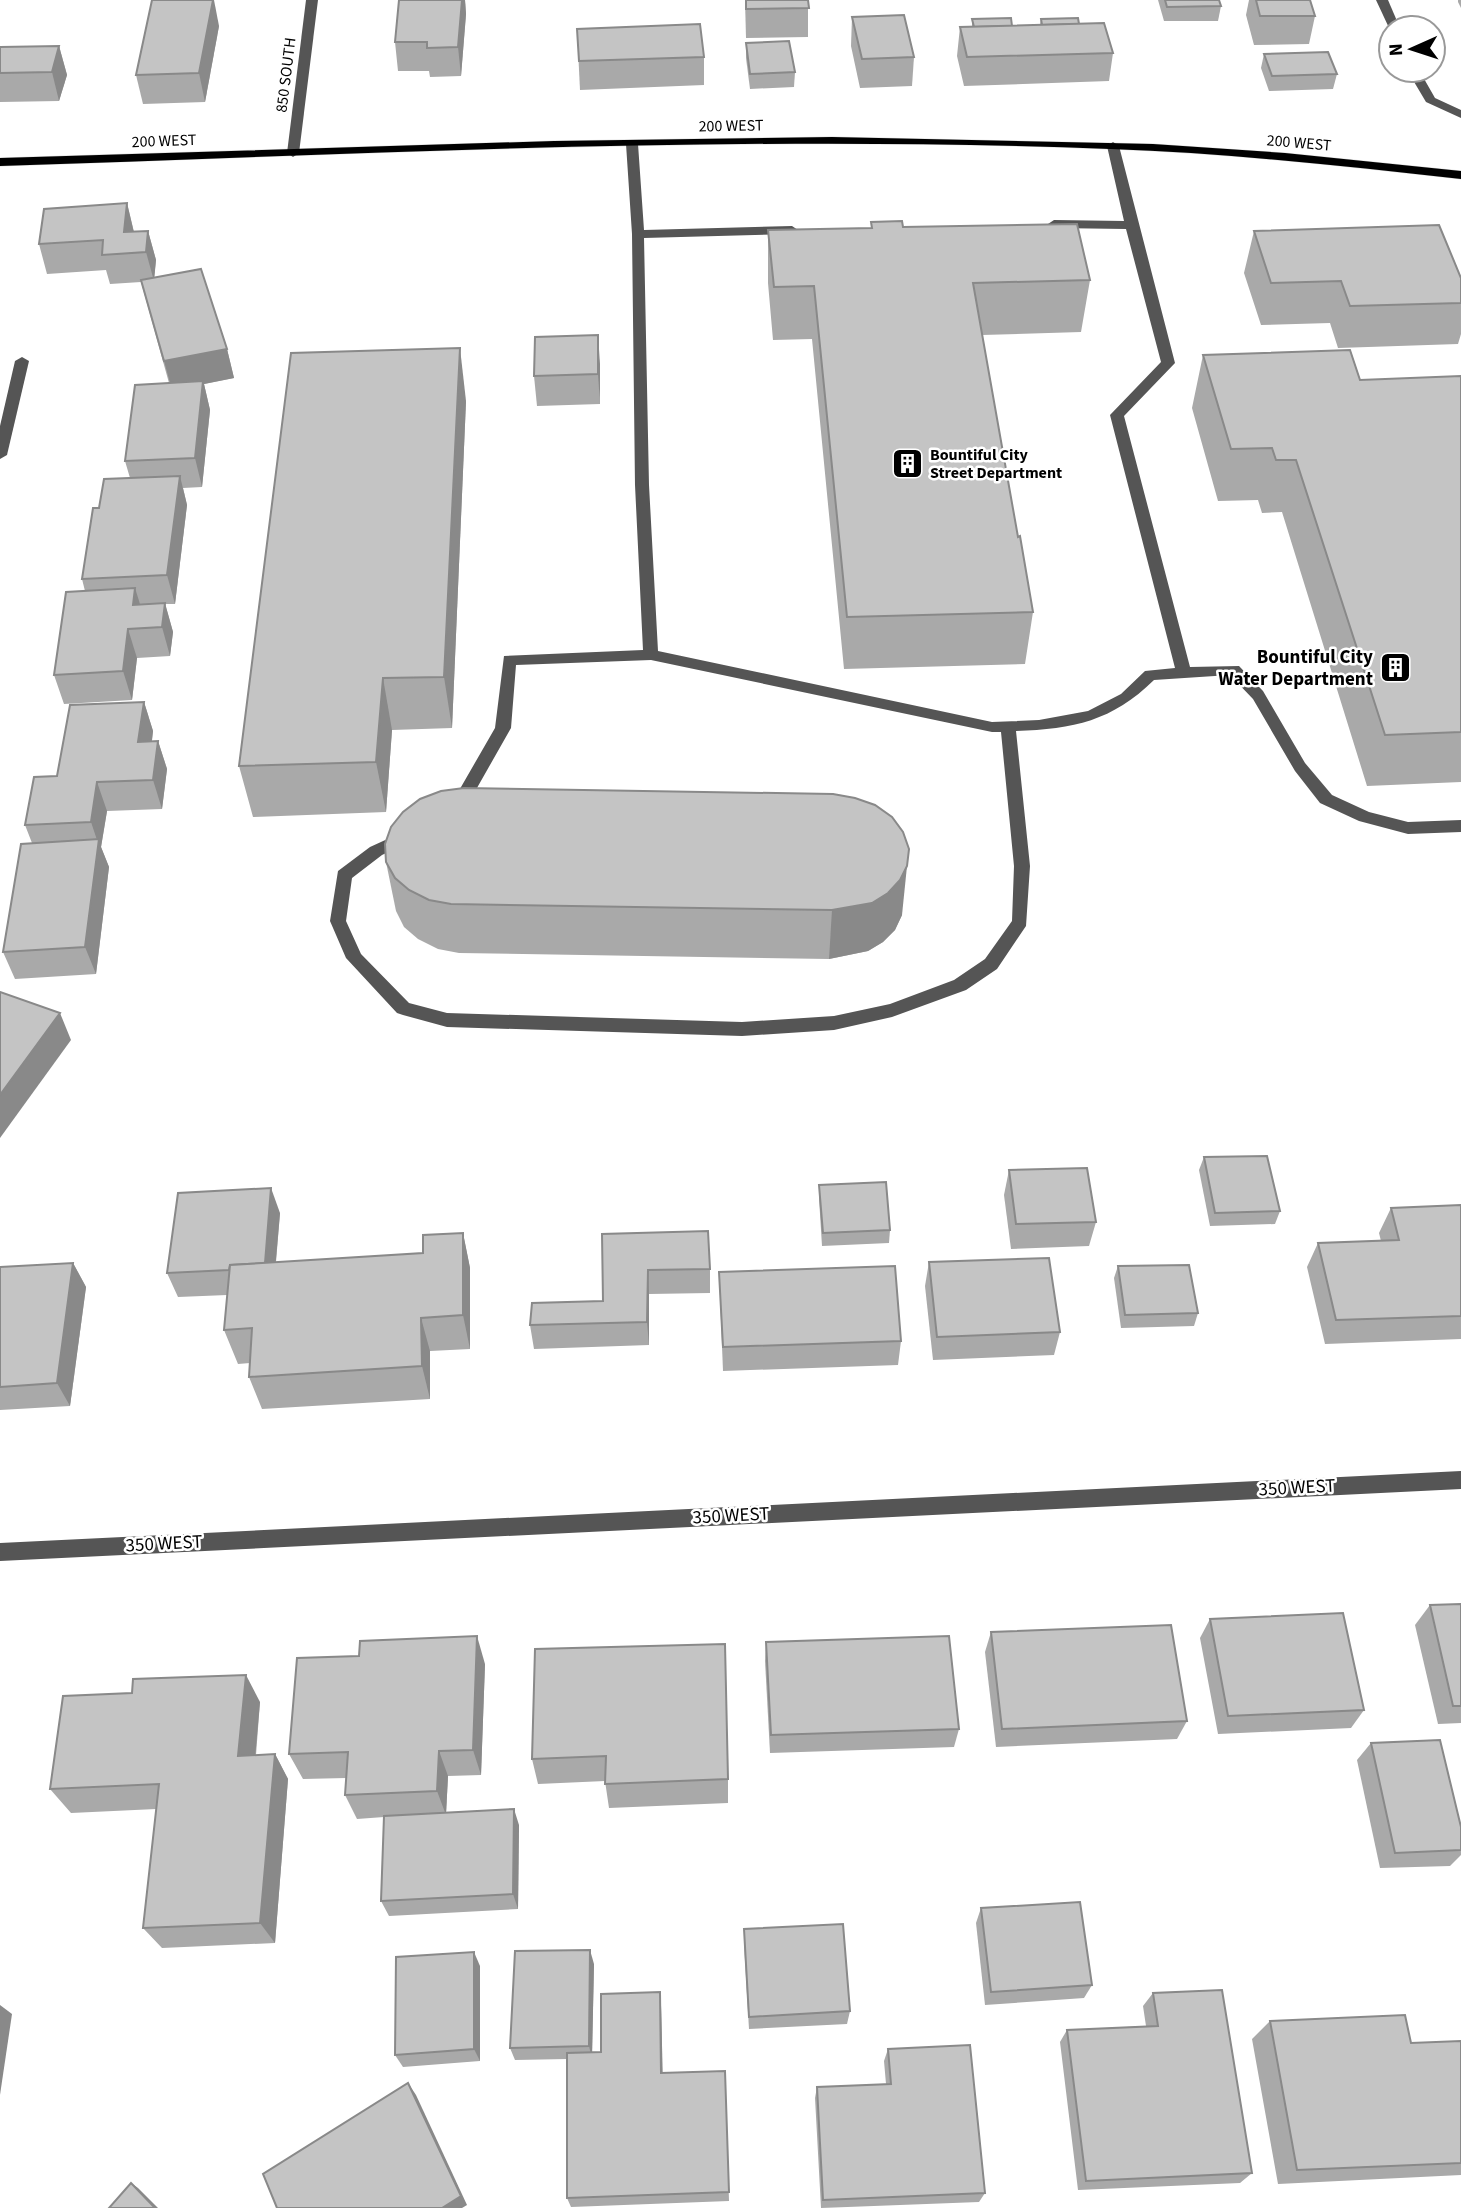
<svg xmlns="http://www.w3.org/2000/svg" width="1461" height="2208" viewBox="0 0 1461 2208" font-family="'Source Sans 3',sans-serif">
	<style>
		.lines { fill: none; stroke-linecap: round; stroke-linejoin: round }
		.major-casing { stroke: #dbdbdb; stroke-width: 1 }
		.minor { fill: #555; fill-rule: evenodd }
		.major { fill: #000; fill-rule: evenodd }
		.wall { fill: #a9a9a9 }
		.shaded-wall { fill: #898989 }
		.building { fill: #c4c4c4; stroke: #898989; stroke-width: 2 }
		.labels { text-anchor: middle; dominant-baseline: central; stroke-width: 5; stroke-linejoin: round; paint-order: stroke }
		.far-street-label { font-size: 16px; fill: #000; stroke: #fff }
		.far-poi-label { font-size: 16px; font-weight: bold; fill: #000; stroke: #fff; text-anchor: start }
		.poi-label { font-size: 19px; font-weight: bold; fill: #000; stroke: #fff; text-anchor: end }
		.street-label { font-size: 19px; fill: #000; stroke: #fff }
	</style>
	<rect width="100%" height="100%" fill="#fff"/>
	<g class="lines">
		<defs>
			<path id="major" d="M832,137L1153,144L1285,153L1461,171V179C1344,166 1227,153 1110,149C740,134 369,154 0,166V158L554,141Z"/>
		</defs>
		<!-- major casing -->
		<use href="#major" class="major-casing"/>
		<!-- minor -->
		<g class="minor">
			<path d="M306,0H318L299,153L293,157L287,153Z"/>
			<path d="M1376,0H1388L1400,28L1390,30Z"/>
			<path d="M1407,70H1419L1435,98L1461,110V118L1426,102Z"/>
			<path d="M632,140L638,144L644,230L792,226L798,230L792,234L644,238L649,485L658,651L992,722L1039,720L1088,711L1121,694L1145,671L1175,668L1110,415L1161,362L1126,229L1054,228L1048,224L1054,220L1124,221L1107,146L1113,142L1119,146L1175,363L1124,416L1190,667L1239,666L1263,691L1305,763L1332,795L1369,812L1408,822L1461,820V832L1408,834L1359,821L1320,803L1295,771L1253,699L1230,675L1154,680C1112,721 1074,729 1016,731L1030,866L1026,926L997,969L966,990L892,1017L834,1030L742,1036L447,1027L403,1015L397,1013L346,958L330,921L338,871L370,847L405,831L411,833L413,837L411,841L382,855L352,878L346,921L361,954L409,1003L447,1013L742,1022L834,1016L890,1004L954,980L985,959L1012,921L1014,866L1001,732H992L651,660L516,665L511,728L469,802L455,811L447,805L457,794L495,728L504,656L643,650L635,485L632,234L626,144Z"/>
			<path d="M22,357L29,361L7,455L0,459V426L15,361Z"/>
			<path d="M1461,1471V1489L0,1561V1543Z"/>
		</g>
		<!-- major -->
		<use href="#major" class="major"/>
	</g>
	<!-- wall -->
	<g class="wall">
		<path d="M399,0H465L466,14L461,76L430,77L429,71H398L395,42Z"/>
		<path d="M745,0H808V37L746,38Z"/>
		<path d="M1158,0H1219L1221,6L1218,21H1164Z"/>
		<path d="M1249,0H1310L1315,16L1309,44L1254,45L1246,15Z"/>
		<path d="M1458,0H1461V8L1458,2Z"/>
		<path d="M852,17L914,57L912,86L860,88L851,46Z"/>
		<path d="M972,19L1012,26L1040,25L1041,19L1079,24L1113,53L1109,81L964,86L957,56L960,27H972Z"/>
		<path d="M219,26L205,102L143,104L136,75Z"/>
		<path d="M577,29L704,57V85L580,90Z"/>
		<path d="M746,43L795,72L794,87L750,89L746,58Z"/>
		<path d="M59,46L67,75L59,101L0,102V47Z"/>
		<path d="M1264,54L1337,74L1333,89L1269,91L1261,68Z"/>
		<path d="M127,203L134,232L148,231L156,260L154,278L227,349L234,378L204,384L210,410L202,487L183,488L187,505L175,604H165L173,632L170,656L137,658L132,700L64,704L54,675L85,591L82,579L99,508L130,478L125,461L169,383L141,282L110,284L106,270L47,274L39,244Z"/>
		<path d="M871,222L903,227L1090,280L1081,332L982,335L1018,537L1033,612L1025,664L844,669L812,339L773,340L768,283V230L871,228Z"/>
		<path d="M1254,231L1461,278V334L1458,344L1338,348L1330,323L1261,325L1244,273Z"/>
		<path d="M598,335L600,404L537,406L534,376Z"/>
		<path d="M1203,355L1360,380L1461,376V782L1367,786L1282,512L1262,513L1258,500L1218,501L1192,408Z"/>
		<path d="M466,401L452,728L392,730L386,812L253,817L239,766Z"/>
		<path d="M144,702L153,731L152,741H158L167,769L162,809L107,811L101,847L109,867L96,974L15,979L3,952L32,843L25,825L57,776Z"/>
		<path d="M386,862L902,915L895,930L883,942L868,951L829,959L459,953L438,949L418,939L404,927L396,911Z"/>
		<path d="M1204,1157L1280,1211L1275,1224L1210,1226L1199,1170Z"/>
		<path d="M1009,1170L1096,1222L1089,1246L1011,1249L1004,1195Z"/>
		<path d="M819,1185L890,1230L889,1243L822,1246L819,1198Z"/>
		<path d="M1461,1205V1339L1325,1344L1307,1267L1318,1243L1381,1241L1379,1233L1391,1208Z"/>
		<path d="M280,1213L276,1262L423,1253L463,1233L470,1268V1349L430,1351V1399L262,1409L249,1377L250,1363L238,1364L224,1330L227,1295L178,1297L167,1273Z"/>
		<path d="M602,1234L710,1269V1293L649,1294V1345L534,1349L530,1325L603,1301Z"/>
		<path d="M929,1262L1060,1332L1054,1355L933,1360L925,1286Z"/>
		<path d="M73,1263L86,1287L70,1406L0,1410V1267Z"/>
		<path d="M1118,1266L1198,1313L1194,1326L1121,1328L1114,1278Z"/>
		<path d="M719,1272L901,1341L898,1365L723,1371Z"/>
		<path d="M1461,1604V1723L1438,1724L1415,1625L1430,1605Z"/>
		<path d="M1210,1619L1364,1710L1351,1728L1218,1734L1200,1638Z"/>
		<path d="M991,1632L1187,1721L1177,1739L996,1747L985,1652Z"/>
		<path d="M766,1642L959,1729L954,1747L770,1753L765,1661Z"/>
		<path d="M535,1649L728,1779V1803L609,1808L605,1781L538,1784L532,1759Z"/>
		<path d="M359,1656L485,1664L481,1775L448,1776L446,1813L519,1825L518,1909L389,1916L381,1901L384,1817L357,1819L345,1795L346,1778L303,1779L289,1754Z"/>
		<path d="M260,1702L256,1755L275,1754L288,1779L275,1943L162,1948L143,1928L156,1809L71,1813L50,1789Z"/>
		<path d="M1371,1743L1461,1827V1855L1450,1866L1380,1868L1357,1760Z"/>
		<path d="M981,1908L1092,1985L1084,1998L985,2005L976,1923Z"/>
		<path d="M744,1929L850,2011L847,2024L749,2029L744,1944Z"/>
		<path d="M594,1964L592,2052H601L661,2005L662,2073L725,2071L729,2201L571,2207L567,2198V2059L515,2060L510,2048Z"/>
		<path d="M480,1966V2061L403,2067L395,2055Z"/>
		<path d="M1153,1993L1252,2173L1240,2183L1078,2190L1060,2042L1067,2030L1146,2026L1143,2006Z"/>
		<path d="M1270,2021L1411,2043L1461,2041V2175L1278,2184L1252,2039Z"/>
		<path d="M888,2049L985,2193L979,2202L821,2208L815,2098L817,2087L886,2084L884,2061Z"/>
	</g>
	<!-- shaded-wall -->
	<g class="shaded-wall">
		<path d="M213,0H214L219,26L205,102L199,73Z"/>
		<path d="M462,0H465L466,14L461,76L458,47Z"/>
		<path d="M59,46L67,75L59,101L52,72Z"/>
		<path d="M127,203L134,233L124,232Z"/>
		<path d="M148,231L156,260L154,281L146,252Z"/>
		<path d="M598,335L600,364V404L598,374Z"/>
		<path d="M460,348L466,401L452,728L444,677Z"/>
		<path d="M227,349L234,378L204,384L210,410L202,487L195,458L172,390L164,361Z"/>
		<path d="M180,476L187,505L175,604L167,575Z"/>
		<path d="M135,588L144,617L133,605Z"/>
		<path d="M165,603L173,632L170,656L162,627Z"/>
		<path d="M128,629L137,658L132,700L123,671Z"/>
		<path d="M383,678L392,730L386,812L376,762Z"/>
		<path d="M144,702L153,731L148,770L138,742Z"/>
		<path d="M158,741L167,769L162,809L153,780Z"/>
		<path d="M97,782L107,811L101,847L109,867L96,974L85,947L98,843L91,822Z"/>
		<path d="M907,866L902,915L895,930L883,942L868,951L829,959L832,910Z"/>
		<path d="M60,1013L71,1040L0,1138V1095Z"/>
		<path d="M271,1188L280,1213L273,1293L264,1268Z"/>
		<path d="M463,1233L470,1268V1349L463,1315Z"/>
		<path d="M73,1263L86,1287L70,1406L57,1383Z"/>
		<path d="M648,1270L649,1294V1345L647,1322Z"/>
		<path d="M421,1318L430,1351V1399L422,1366Z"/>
		<path d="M477,1636L485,1664L481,1775L473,1750Z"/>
		<path d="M246,1675L260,1702L253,1781L238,1756Z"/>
		<path d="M439,1751L448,1776L446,1815L437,1791Z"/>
		<path d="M275,1754L288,1779L275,1943L260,1923Z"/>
		<path d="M514,1809L519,1825L518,1909L513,1894Z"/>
		<path d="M590,1950L594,1964L592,2059L589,2046Z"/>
		<path d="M474,1952L480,1966V2061L474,2049Z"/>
		<path d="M660,1992L661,2005L663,2085L661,2073Z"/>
		<path d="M0,2005L12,2014L0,2095Z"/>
		<path d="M408,2083L416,2095L467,2205L462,2208H442Z"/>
		<path d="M131,2183L138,2188L158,2208H155Z"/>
	</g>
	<!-- building -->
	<g class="building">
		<path d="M152,0H213L199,73L136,75Z"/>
		<path d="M399,0H462L458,47L427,48V42H395Z"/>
		<path d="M746,0H808L809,8L746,9Z"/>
		<path d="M1165,0H1219L1221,6L1167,7Z"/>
		<path d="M1256,0H1310L1315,16H1260Z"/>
		<path d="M904,15L914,57L862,59L852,17Z"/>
		<path d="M1011,18L1012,26L974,27L972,19Z"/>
		<path d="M1078,18L1079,24L1042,25L1041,19Z"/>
		<path d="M1104,23L1113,53L967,57L960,27Z"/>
		<path d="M700,24L704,57L579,61L577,29Z"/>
		<path d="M789,41L795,72L750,74L746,43Z"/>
		<path d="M59,46L52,72L0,73V47Z"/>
		<path d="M1328,52L1337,74L1272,76L1264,54Z"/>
		<path d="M127,203L124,232L148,231L146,252L102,255L103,240L39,244L44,209Z"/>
		<path d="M902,221L903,227L1077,224L1090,280L973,283L1018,537L1020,536L1033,612L847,617L814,286L774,287L768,230L872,228L871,222Z"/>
		<path d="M1439,225L1461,278V303L1350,306L1341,281L1271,283L1254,231Z"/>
		<path d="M201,269L227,349L164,361L141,280Z"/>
		<path d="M598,335V374L534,376L535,337Z"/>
		<path d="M460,348L444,677L383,678L376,762L239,766L291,353Z"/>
		<path d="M1350,350L1360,380L1461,376V732L1385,735L1296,460H1276L1272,448L1231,449L1203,355Z"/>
		<path d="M203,381L195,458L125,461L135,385Z"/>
		<path d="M180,476L167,575L82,579L93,508H99L104,479Z"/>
		<path d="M135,588L133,605L165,603L162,627L128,629L123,671L54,675L66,592Z"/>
		<path d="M144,702L138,742L158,741L153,780L97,782L91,822L25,825L34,777L57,776L70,705Z"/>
		<path d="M464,788L833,794L855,798L875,805L892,817L903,832L909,849L907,866L900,880L888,893L872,903L832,910L451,904L429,900L409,890L395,878L386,862L385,844L391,827L403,812L420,799L441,791Z"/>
		<path d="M99,839L85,947L3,952L21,844Z"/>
		<path d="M0,992L60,1013L0,1095Z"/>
		<path d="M1267,1156L1280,1211L1215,1213L1204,1157Z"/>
		<path d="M1087,1168L1096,1222L1016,1224L1009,1170Z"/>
		<path d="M886,1182L890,1230L823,1233L819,1185Z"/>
		<path d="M271,1188L265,1263L230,1265L229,1270L167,1273L178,1193Z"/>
		<path d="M1461,1205V1316L1336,1320L1318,1243L1399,1240L1391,1208Z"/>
		<path d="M708,1231L710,1269L648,1270L647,1322L530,1325L532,1303L603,1301L602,1234Z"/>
		<path d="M463,1233V1315L421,1318L422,1366L249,1377L252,1328L224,1330L230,1265L423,1253V1235Z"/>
		<path d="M1049,1258L1060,1332L937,1337L929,1262Z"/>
		<path d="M73,1263L57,1383L0,1387V1267Z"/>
		<path d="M1189,1265L1198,1313L1125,1315L1118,1266Z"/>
		<path d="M895,1266L901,1341L723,1347L719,1272Z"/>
		<path d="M1461,1604V1706H1453L1430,1605Z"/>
		<path d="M1343,1613L1364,1710L1228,1716L1210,1619Z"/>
		<path d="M1171,1625L1187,1721L1002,1729L991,1632Z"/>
		<path d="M477,1636L473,1750L439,1751L437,1791L345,1795L348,1752L289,1754L297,1658L359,1656L360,1641Z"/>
		<path d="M949,1636L959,1729L771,1735L766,1642Z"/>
		<path d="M725,1644L728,1779L605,1784L606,1756L532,1759L535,1649Z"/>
		<path d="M246,1675L238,1756L275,1754L260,1923L143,1928L159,1784L50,1789L63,1696L132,1693L133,1679Z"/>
		<path d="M1440,1740L1461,1827V1850L1395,1853L1371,1743Z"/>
		<path d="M514,1809L513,1894L381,1901L384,1816Z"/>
		<path d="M1080,1902L1092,1985L991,1992L981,1908Z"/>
		<path d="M843,1924L850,2011L749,2017L744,1929Z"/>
		<path d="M590,1950L589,2046L510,2048L515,1951Z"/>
		<path d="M474,1952V2049L395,2055L396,1957Z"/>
		<path d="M1222,1990L1252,2173L1086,2181L1067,2030L1158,2026L1153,1993Z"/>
		<path d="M660,1992L661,2073L725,2071L729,2192L567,2198V2053L601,2052V1994Z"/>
		<path d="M1405,2015L1411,2043L1461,2041V2163L1297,2170L1270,2021Z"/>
		<path d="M970,2045L985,2193L823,2200L817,2087L891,2084L888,2049Z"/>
		<path d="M408,2083L461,2196L442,2208H277L263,2174Z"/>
		<path d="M131,2183L155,2208H109Z"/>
	</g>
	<!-- icons -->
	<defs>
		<symbol id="building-square" viewBox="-11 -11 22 22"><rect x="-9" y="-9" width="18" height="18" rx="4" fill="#000" stroke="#fff"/><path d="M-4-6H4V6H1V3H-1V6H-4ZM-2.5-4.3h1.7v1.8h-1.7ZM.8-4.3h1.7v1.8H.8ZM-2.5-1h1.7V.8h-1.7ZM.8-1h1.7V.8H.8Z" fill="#fff"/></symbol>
	</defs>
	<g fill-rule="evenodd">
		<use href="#building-square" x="890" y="446" width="35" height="35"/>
		<use href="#building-square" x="1378" y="650" width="35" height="35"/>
	</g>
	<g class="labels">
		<!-- far-street labels -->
		<g class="far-street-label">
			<text transform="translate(286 75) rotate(-83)">850 SOUTH</text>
			<text transform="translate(731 126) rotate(-1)">200 WEST</text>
			<text transform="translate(164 141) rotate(-2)">200 WEST</text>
			<text transform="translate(1299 143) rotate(5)">200 WEST</text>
		</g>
		<!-- far-poi labels -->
		<g class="far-poi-label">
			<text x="930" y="455">Bountiful City<tspan x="930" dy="18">Street Department</tspan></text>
		</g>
		<!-- poi labels -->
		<g class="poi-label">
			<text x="1373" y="657">Bountiful City<tspan x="1373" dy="22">Water Department</tspan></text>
		</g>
		<!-- street labels -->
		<g class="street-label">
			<text transform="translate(1297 1488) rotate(-3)">350 WEST</text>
			<text transform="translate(731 1516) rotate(-3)">350 WEST</text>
			<text transform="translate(164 1544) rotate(-3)">350 WEST</text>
		</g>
	</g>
	<!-- north arrow -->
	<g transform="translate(1412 49) rotate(267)"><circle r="33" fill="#ffffff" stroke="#999999" stroke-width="2"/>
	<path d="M0-5L12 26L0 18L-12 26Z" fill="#000000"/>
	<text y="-10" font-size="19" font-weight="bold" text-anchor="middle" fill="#000000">N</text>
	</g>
</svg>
